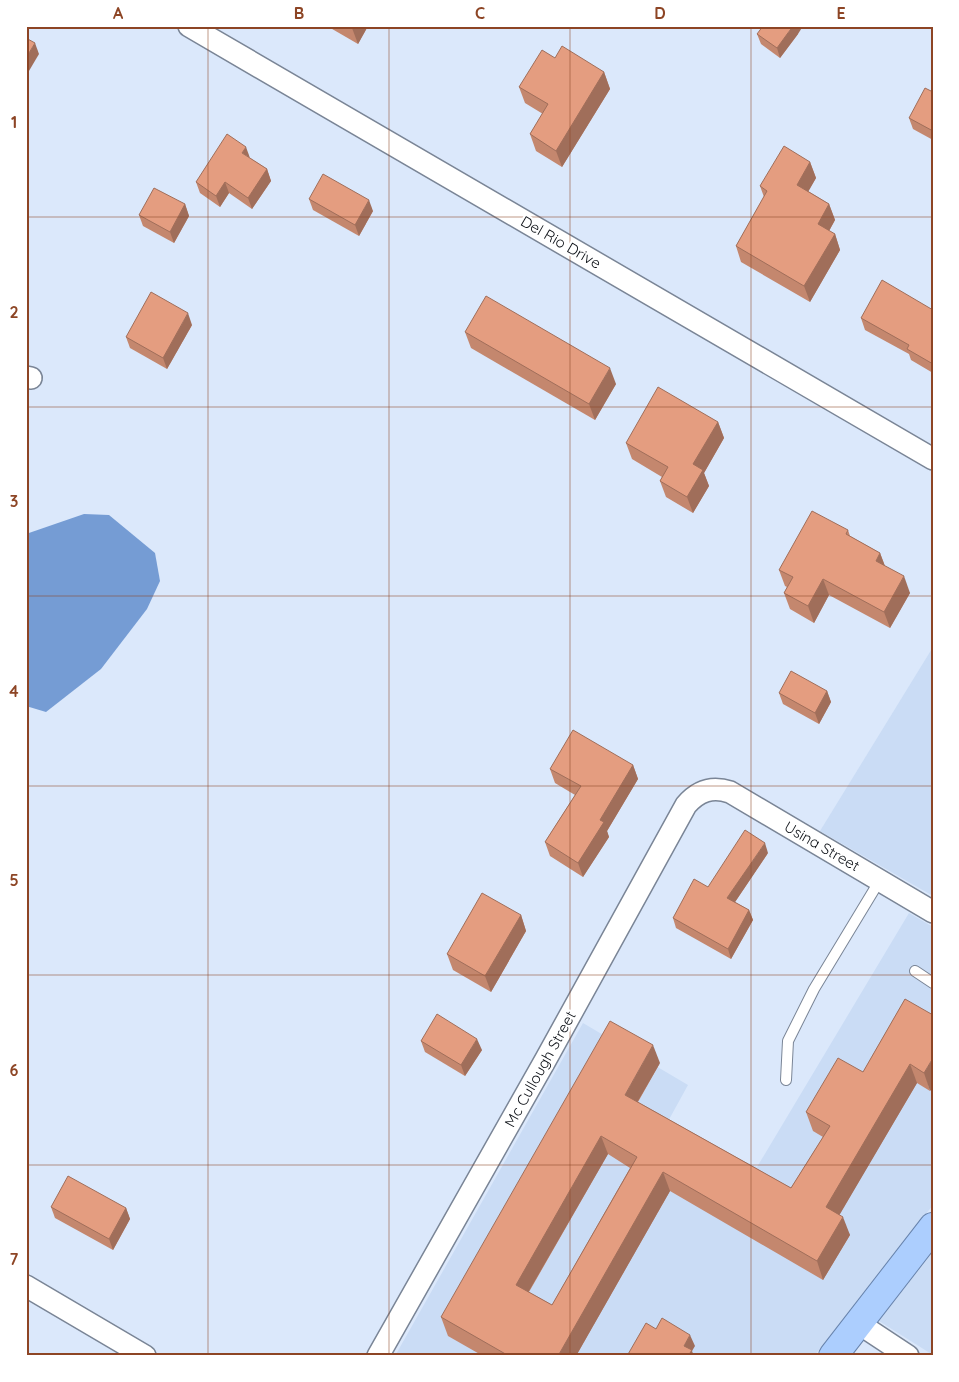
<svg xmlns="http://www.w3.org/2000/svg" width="959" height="1382" viewBox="0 0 959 1382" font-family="Quicksand,sans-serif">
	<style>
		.built { fill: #cadcf5 }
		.water { fill: #759cd4 }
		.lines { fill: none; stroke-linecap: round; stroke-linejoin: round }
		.service-casing { stroke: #7a8596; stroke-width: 12 }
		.minor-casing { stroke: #7a8596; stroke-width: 24 }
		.trunk-casing { stroke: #6783ac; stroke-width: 30 }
		.service { stroke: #fff; stroke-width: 10 }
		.minor { stroke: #fff; stroke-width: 21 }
		.trunk { stroke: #accefe; stroke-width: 28 }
		.wall { fill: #c4876e; fill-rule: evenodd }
		.shaded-wall { fill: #a06e5a }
		.building { fill: #e49d80; stroke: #a06e5a; fill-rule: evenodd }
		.grid { fill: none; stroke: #8d4525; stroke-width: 1; stroke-opacity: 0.55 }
		.labels { text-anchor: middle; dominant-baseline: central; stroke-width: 4.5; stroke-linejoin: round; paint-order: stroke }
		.street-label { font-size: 15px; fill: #0b0f15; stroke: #fff }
		.neatline { fill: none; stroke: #8d4525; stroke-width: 2 }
		.grid-label { font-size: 16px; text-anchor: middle; font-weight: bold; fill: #8d4525 }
	</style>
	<rect width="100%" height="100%" fill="#dbe8fb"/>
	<!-- built -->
	<g class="built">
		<path d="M933,647V896L820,831Z"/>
		<path d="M909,913L933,927V1205L814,1356H395L583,1023L688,1085L666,1125L757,1167Z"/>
		<path d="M933,1252V1355L879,1321Z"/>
	</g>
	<!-- water -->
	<path class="water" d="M84,514L109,515L155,553L160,581L147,609L101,669L46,712L26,706V534Z"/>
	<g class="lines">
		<defs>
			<g id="service">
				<path d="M915,971L933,983"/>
				<path d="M786,1080L788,1041L814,989L880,880"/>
			</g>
			<g id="minor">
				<path d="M189,26L933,459"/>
				<path d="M26,377L31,378"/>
				<path d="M26,1286L145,1356"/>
				<path d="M858,1323L908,1356"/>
				<path d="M378,1356L546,1059L686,805C698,791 712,786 730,792L933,912"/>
			</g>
			<path id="trunk" d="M833,1356L933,1227"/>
		</defs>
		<!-- service casing -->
		<use href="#service" class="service-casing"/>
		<!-- minor casing -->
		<use href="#minor" class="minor-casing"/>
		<!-- trunk casing -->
		<use href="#trunk" class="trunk-casing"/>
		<!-- service -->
		<use href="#service" class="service"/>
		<!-- minor -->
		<use href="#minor" class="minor"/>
		<!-- trunk -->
		<use href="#trunk" class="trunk"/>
	</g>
	<!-- wall -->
	<g class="wall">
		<path d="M327,26H368L358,44Z"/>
		<path d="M757,34H798L780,58L761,44Z"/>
		<path d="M555,58L604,72L610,89L562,167L536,151L530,134L543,114L525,103L519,87Z"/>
		<path d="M933,92V140L913,129L909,118Z"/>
		<path d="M250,158L267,169L271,181L252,209L229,193L220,207L200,193L196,182Z"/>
		<path d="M810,162L816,178L808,191L829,204L835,220L829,231L835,234L840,250L810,302L741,262L736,246L764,197L760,186Z"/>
		<path d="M309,199L373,211L359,236L313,210Z"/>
		<path d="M185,204L189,216L174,243L143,226L139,215Z"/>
		<path d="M933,310V373L911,360L909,354L865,330L861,318Z"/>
		<path d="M192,325L167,369L130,348L126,337Z"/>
		<path d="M465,332L616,384L595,420L471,348Z"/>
		<path d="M718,422L724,438L704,473L709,486L693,513L666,497L660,481L662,477L632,459L626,443Z"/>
		<path d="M848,530L850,536L880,553L885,566L910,593L890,628L829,595L814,623L790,609L784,593L787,587L785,586L779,570Z"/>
		<path d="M827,691L831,702L819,724L783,704L779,693Z"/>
		<path d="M633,765L638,779L607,831L609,837L583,877L550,856L545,842L575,795L555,783L550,769Z"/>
		<path d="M768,853L735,902L749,910L753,920L731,959L676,928L673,918L708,887Z"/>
		<path d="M521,915L526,931L491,992L453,970L447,954Z"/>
		<path d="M905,999L930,1091L917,1083L839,1215L850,1235L823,1280L670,1191L576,1356H483L448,1336L441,1317L660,1063L638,1102L791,1188L823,1137L813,1131L806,1112L863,1072ZM608,1154L630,1168L552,1305L529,1292Z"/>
		<path d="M421,1041L482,1050L465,1076L425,1052Z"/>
		<path d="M51,1207L126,1208L130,1219L113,1250L55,1218Z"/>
	</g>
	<!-- shaded-wall -->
	<g class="shaded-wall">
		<path d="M353,26H368L358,44L352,28Z"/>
		<path d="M793,26H803L798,34L780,58L777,48Z"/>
		<path d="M35,43L39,54L26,76V58Z"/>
		<path d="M604,72L610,89L562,167L556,151Z"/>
		<path d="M246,147L250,158L242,153Z"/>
		<path d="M810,162L816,178L803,201L797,185Z"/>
		<path d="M267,169L271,181L252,209L248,198Z"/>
		<path d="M225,182L229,193L220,207L216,196Z"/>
		<path d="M369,200L373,211L359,236L355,225Z"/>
		<path d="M185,204L189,216L174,243L170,232Z"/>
		<path d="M829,204L835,220L824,240L818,224Z"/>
		<path d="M835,234L840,250L810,302L804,286Z"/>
		<path d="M188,313L192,325L167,369L163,358Z"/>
		<path d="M610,368L616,384L595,420L589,404Z"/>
		<path d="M718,422L724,438L704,473L709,486L693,513L687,497L693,464Z"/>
		<path d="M880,553L886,569L876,561Z"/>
		<path d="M904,576L910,593L890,628L884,612Z"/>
		<path d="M823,579L829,595L814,623L808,606Z"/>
		<path d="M827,691L831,702L819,724L815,713Z"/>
		<path d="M633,765L638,779L607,831L609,837L583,877L578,863L600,820Z"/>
		<path d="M765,843L768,853L731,908L727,898Z"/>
		<path d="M749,910L753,920L731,959L728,949Z"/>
		<path d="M521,915L526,931L491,992L485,976Z"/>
		<path d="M477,1039L482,1050L465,1076L461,1065Z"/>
		<path d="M653,1045L660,1063L631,1113L625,1095Z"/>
		<path d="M933,1058V1088L930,1091L924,1073Z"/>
		<path d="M910,1064L917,1083L833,1226L826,1207Z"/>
		<path d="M601,1136L608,1154L522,1303L516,1285Z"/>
		<path d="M663,1172L670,1191L576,1356H558Z"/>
		<path d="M126,1208L130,1219L113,1250L109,1239Z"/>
		<path d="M843,1217L850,1235L823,1280L817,1261Z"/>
		<path d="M690,1335L695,1346L692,1351L694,1356H688L684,1346Z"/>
	</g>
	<!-- building -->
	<g class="building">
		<path d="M763,26H793L777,48L757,34Z"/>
		<path d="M26,38L35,43L26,58Z"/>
		<path d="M562,46L604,72L556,151L530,134L548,104L519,87L542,50L555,58Z"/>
		<path d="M925,88L933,92V131L909,118Z"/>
		<path d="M227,134L246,147L242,153L267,169L248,198L225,182L216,196L196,182Z"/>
		<path d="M784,146L810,162L797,185L829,204L818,224L835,234L804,286L736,246L767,191L760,186Z"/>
		<path d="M323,174L369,200L355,225L309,199Z"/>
		<path d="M154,188L185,204L170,232L139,215Z"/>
		<path d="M882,280L933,310V364L907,349L909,345L861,318Z"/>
		<path d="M151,292L188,313L163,358L126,337Z"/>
		<path d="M486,296L610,368L589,404L465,332Z"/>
		<path d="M658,387L718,422L693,464L703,470L687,497L660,481L668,467L626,443Z"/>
		<path d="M812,511L848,530L846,534L880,553L876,561L904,576L884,612L823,579L808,606L784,593L793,577L779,570Z"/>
		<path d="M791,671L827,691L815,713L779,693Z"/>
		<path d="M573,730L633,765L600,820L604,822L578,863L545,842L581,786L550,769Z"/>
		<path d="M745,830L765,843L727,898L749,910L728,949L673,918L694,879L708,887Z"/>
		<path d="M482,893L521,915L485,976L447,954Z"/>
		<path d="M905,999L933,1015V1058L924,1073L910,1064L826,1207L843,1217L817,1261L663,1172L558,1356H509L441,1317L610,1021L653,1045L625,1095L791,1188L830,1126L806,1112L838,1058L863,1072ZM601,1136L637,1157L552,1305L516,1285Z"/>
		<path d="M437,1014L477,1039L461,1065L421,1041Z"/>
		<path d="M68,1176L126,1208L109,1239L51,1207Z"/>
		<path d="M662,1318L690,1335L684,1346L692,1350L688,1356H627L646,1323L656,1329Z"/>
	</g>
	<!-- grid -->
	<path class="grid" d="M208,26V1356M389,26V1356M570,26V1356M751,26V1356M26,217H933M26,407H933M26,596H933M26,786H933M26,975H933M26,1165H933"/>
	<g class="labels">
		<!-- street labels -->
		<g class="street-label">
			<text transform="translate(561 242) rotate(30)">Del Rio Drive</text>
			<text transform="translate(822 846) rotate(30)">Usina Street</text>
			<text transform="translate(540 1069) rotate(-61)">Mc Cullough Street</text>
		</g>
	</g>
	<!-- border -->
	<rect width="959" height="1382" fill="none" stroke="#ffffff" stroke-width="55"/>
	<rect x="28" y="28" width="904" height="1326" class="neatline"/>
	<g class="grid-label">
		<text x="118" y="19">A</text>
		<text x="299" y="19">B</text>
		<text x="480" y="19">C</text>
		<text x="660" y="19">D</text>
		<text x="841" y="19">E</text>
		<text x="14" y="128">1</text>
		<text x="14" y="318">2</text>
		<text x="14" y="507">3</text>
		<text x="14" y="697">4</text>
		<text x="14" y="886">5</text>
		<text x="14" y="1076">6</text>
		<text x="14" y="1265">7</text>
	</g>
</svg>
